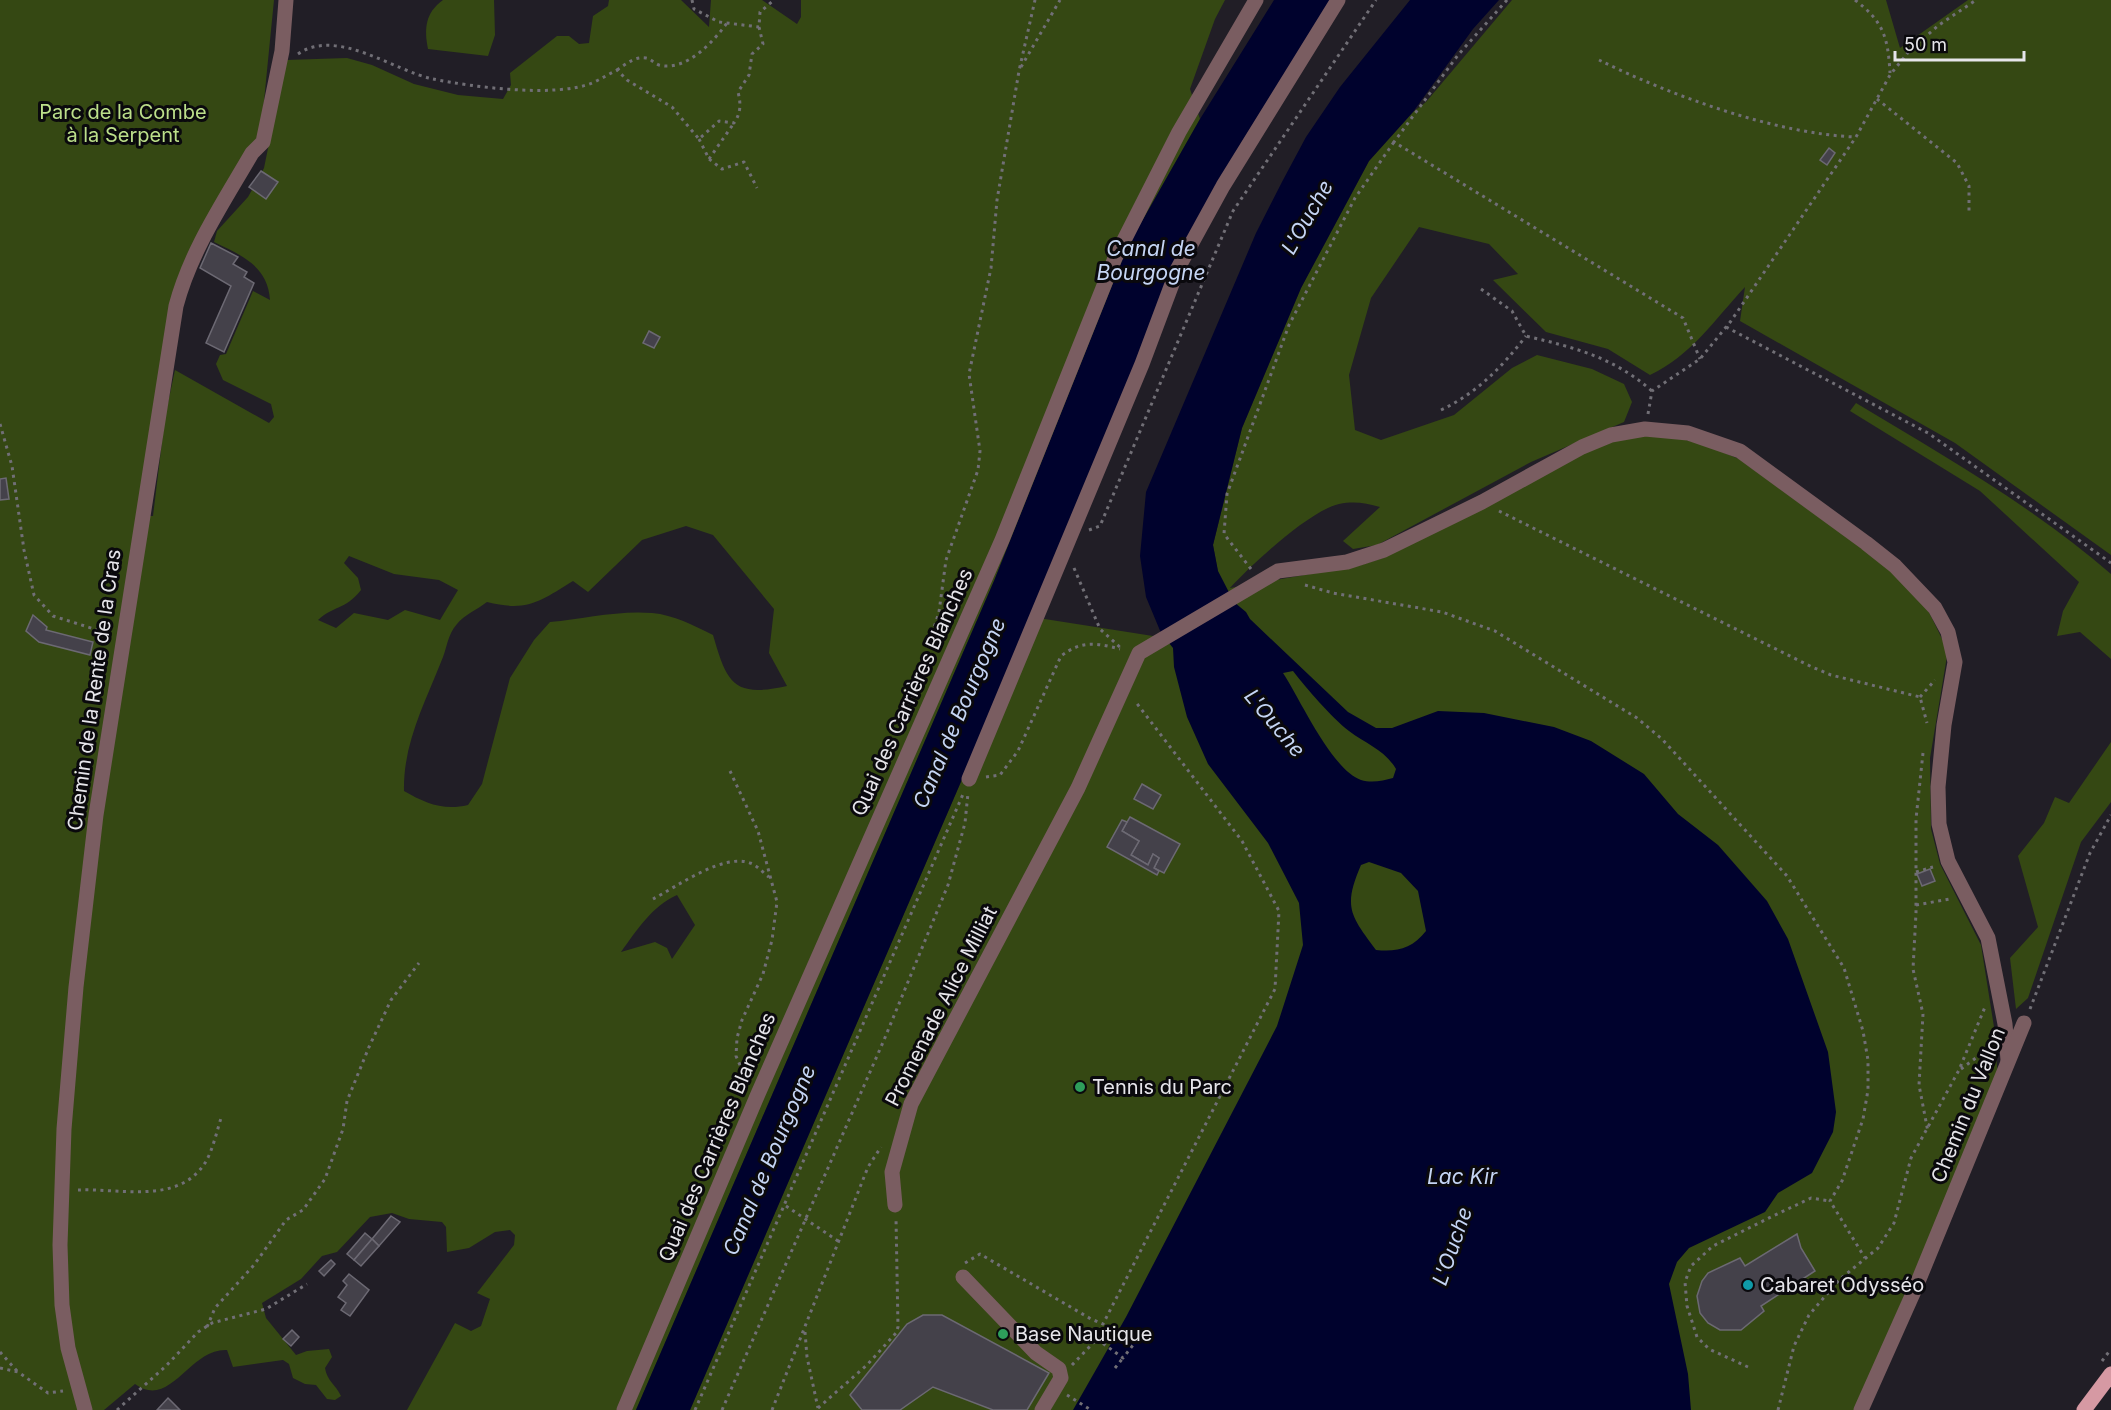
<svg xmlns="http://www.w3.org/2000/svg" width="2111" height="1410" viewBox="0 0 2111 1410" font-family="Inter,sans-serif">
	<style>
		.green { fill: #354813; fill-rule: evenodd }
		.water { fill: #00022d; fill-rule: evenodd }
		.building { fill: #44414a; stroke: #6c6973; stroke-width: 1.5 }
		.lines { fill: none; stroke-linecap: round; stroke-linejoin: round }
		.path { stroke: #716f76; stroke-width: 3; stroke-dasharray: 3 4.5; stroke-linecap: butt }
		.minor { stroke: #7a5d61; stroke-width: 15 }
		.major { stroke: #d699a3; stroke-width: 15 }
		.leisure-dot { fill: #2e9e5b; stroke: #0a090d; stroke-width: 2 }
		.culture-dot { fill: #0f9aa8; stroke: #0a090d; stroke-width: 2 }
		.labels { text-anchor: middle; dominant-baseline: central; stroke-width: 6; stroke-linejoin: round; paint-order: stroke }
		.park-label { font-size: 20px; fill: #bcdf8a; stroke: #0a090d }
		.street-label { font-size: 20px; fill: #e6e5ea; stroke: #0a090d }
		.poi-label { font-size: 20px; fill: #e6e5ea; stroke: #0a090d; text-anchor: start }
		.water-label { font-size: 21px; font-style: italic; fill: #c5d5f4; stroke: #0a090d }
	</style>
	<rect width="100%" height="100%" fill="#211e26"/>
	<!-- green -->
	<g class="green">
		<path d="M0,0H274L262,121L252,153L186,260L136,516H153L165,417L175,370L269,423L274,417L271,404L223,380L216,364L220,355L226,354L253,291L270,300C268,266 241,255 214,242L217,231L248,197L264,168L286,60L347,58L372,65L414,84L458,95L503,99L511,85L510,73L557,36H569L579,44L589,43L593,16L608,6L609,0H681L709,27L711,0H762L797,24L801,17V0H1225L1215,19L1190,89L1200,119L1128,246L994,581L636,1410H407L455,1323L471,1331L481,1326L490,1299L477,1293L514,1245L515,1235L510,1230L495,1232L469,1248L447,1252L446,1227L442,1222L409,1219L392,1213L370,1217L337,1252L322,1256L301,1279L262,1303L266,1318L296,1355L307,1351L329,1349L332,1357L325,1368C327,1381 336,1385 341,1396L335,1400L327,1399L316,1385L305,1384L293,1378L289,1364L283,1360L233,1367L227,1350C189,1348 171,1410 135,1384L104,1410H0ZM686,526L713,535L774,609L769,653L787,686C733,698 727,683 713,635C693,625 674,615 652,613C619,610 582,619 550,622L534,640L510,678L482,784L468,805C443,811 425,803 404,791C403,744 424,705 441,662C447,649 447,635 457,624C464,615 478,609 487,602C527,612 539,602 573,581L588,592L642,540ZM349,556L394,574L439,580L458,590L440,620L405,610L388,620L354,613L336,628L318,620C334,605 344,611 361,590L358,578L344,563ZM677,895L695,925L672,959L667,948L655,942L621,952C637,930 652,906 677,895Z"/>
		<path d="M443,0H494L495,35L488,56L428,49C424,29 425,13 443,0Z"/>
		<path d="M1512,0H1886L1900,48L1968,0H2111V555L1955,443L1740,321L1745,287C1715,319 1691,356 1650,375L1608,349L1546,332L1493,280L1518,274L1489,244L1419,227L1371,298L1349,375L1355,430L1381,440L1454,415L1512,368L1537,355L1592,369L1624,384L1632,402L1624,422L1531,462L1377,545L1353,549L1343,541L1380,507C1366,503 1354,501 1339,504C1309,511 1251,565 1230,588L1361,565L1383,558L1600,445C1612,442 1624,437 1636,436C1672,432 1707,445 1739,459L1886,566L1926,606L1945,645L1947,656L1930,758L1931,829L1940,864L1981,945L1994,1027L1998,1079L1855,1410H690L1032,617L1153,636L1161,633L1218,572L1213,545L1242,428L1301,288L1369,161L1413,112L1426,102Z"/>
		<path d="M1856,403C1944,456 2034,507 2111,574V659L2080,632L2057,636L2063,611L2079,582L1980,491L1850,411Z"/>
		<path d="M2111,742V802L2081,842L2028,998L2016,1009L2010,958L2038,927L2018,856L2044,823L2055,797L2069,803Z"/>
	</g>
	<!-- water -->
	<g class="water">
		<path d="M1274,0H1331L1241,143L1032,617L690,1410H636L994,581L1128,246L1200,119Z"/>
		<path d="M1410,0H1499L1473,29L1413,112L1369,161L1301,288L1242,428L1213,545L1218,571L1234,602L1246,612L1250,619L1348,712L1376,728H1392L1438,711L1484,713L1554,727L1591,741L1644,774L1678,814L1718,845L1767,901L1788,939L1828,1052L1836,1112L1833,1132L1812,1173L1778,1193L1765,1212L1689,1248L1677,1262L1669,1284L1688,1374L1691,1410H1073L1126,1317L1277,1026L1303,945L1299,903L1268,843L1208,764L1187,717L1174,667L1173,648L1161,633L1146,597L1140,556L1146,492L1256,233L1283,180L1306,137L1340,87ZM1293,671C1307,689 1331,717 1349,731C1366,744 1385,750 1396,769L1393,778C1383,781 1371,783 1361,780C1332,770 1300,699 1283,673ZM1369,862L1401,873L1418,891L1426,931C1412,949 1397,952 1376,950C1350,915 1343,907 1361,865Z"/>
	</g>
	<!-- building -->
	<g class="building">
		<path d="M1829,148L1835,153L1827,165L1820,160Z"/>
		<path d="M261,171L278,182L266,199L249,187Z"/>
		<path d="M211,243L238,257L233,264L247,272L244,277L254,283L224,352L206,343L231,286L200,268Z"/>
		<path d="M649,331L660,337L654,348L643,343Z"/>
		<path d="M6,478L9,499L0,500V479Z"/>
		<path d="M33,615L47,627L46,630L93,642L90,655L39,642L26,631Z"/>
		<path d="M1142,784L1161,795L1153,809L1134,799Z"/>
		<path d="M1130,817L1180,844L1164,873L1154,868L1159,858L1153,854L1148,865L1131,855L1139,841L1122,831Z"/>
		<path d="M1122,820L1127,822L1122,831L1139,841L1131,855L1148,865L1153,854L1159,858L1154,868L1159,871L1157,875L1107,847Z"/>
		<path d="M1930,869L1935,881L1922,886L1917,874Z"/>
		<path d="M391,1216L400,1222L379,1246L372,1239Z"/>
		<path d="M365,1233L372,1239L354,1260L347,1254Z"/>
		<path d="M1797,1234L1801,1248L1815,1271L1761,1306L1764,1311L1741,1330H1720L1708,1323L1700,1313L1697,1296L1702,1281L1708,1273L1740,1258L1745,1266Z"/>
		<path d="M372,1239L379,1246L361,1266L354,1260Z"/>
		<path d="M331,1260L335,1264L324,1276L319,1271Z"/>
		<path d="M349,1274L369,1290L350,1316L341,1310L346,1303L338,1297L347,1285L343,1281Z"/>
		<path d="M923,1315H942L1049,1373L1027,1410H993L933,1387L900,1410H862L850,1395L907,1324Z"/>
		<path d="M292,1330L299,1337L291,1346L283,1339Z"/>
		<path d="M168,1398L180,1410H157Z"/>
	</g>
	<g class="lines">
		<!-- path -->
		<g class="path">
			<path d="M692,0L694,9L719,22L759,27"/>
			<path d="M1507,0L1458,55L1394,142L1683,318L1700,359"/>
			<path d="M1855,0C1884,22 1888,38 1890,73"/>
			<path d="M298,54C337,27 394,71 433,79C473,87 555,98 592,83C601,79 609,74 617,70L627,80L672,107L699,139L719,121L734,123C741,113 741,104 738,92L749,75L752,54L763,44L759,27L760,12L774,0"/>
			<path d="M1599,60C1672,96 1776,134 1856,137"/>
			<path d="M1021,67L1060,0"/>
			<path d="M617,70C626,64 635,56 646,58C651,59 654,63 659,65C686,72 713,42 727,23"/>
			<path d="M1877,99L1957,163L1969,186V213"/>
			<path d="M699,139L709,159L722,169L744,162L757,188"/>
			<path d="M709,159L734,123"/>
			<path d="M1481,289L1512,311L1526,336C1576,348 1613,357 1652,391"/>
			<path d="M1726,327L1928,433L2111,563"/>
			<path d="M1441,410C1477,393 1502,367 1526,336"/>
			<path d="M1648,414L1652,391L1700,359L1731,321L1856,137L1890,75L1910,50L1939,25L1976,0"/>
			<path d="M0,424L12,466L24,550L34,595L53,616L110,634"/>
			<path d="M1499,511L1812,667L1831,675L1920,697L1927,723"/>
			<path d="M1089,530L1100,526L1233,211L1376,0"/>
			<path d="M1074,568L1100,629L1123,650"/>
			<path d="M1251,569L1224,534L1227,494L1289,325L1355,198L1394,142"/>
			<path d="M1305,585L1333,593L1442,612L1495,631L1637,718L1662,739L1787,876L1844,968L1863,1031L1868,1060V1090L1863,1119L1842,1181L1830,1201L1865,1258"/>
			<path d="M1920,697L1935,680"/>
			<path d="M907,712L939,612L946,560L978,470L980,451L969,374L991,268L997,200L1019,71L1035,0"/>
			<path d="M1923,753L1916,819V913L1913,969L1923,1014L1919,1085L1928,1132"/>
			<path d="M730,771L758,831L777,902L772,940L763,974L742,1020L737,1038L736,1056L747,1081"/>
			<path d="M986,777L1000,775L1018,751L1061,656C1082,640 1096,643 1120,649"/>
			<path d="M1916,872L1933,867"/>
			<path d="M653,899C678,886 723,853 750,863C757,865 763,873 769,877"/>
			<path d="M1916,905L1950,899"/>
			<path d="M2030,1009L2090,853L2111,815"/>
			<path d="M1961,1069L1992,1046"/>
			<path d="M78,1190C120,1188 178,1205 205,1163C213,1150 217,1130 222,1115"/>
			<path d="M786,1206L838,1241"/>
			<path d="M965,1263L980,1254L1091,1319L1103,1324L1275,989L1279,911L1242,841L1135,701"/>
			<path d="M207,1327L215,1308L254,1265L286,1220L303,1210L325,1179L343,1129L347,1101L369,1047L391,1000L419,963"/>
			<path d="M805,1332L807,1357L818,1408"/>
			<path d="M1097,1339L1123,1358L1133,1345"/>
			<path d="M0,1352L17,1371"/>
			<path d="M2102,1361L2111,1349"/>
			<path d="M1072,1365L1097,1339L1103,1324"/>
			<path d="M1748,1367L1709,1349L1697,1337L1687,1306L1685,1282L1691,1266L1713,1246L1771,1217L1811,1198L1830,1201"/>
			<path d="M0,1368L18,1372L48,1393L63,1391"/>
			<path d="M1115,1368L1123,1358"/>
			<path d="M1067,1395L1091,1410"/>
			<path d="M818,1408L867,1365L896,1333L898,1327L896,1218"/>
			<path d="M117,1410L166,1366L198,1332L212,1323L266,1309L307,1284"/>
			<path d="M695,1410L964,792"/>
			<path d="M722,1410L884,1040L948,885L965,823L968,793"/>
			<path d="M772,1410L868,1167L881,1147"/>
			<path d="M1778,1410L1794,1346L1809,1315L1839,1280L1878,1248L1894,1223L1911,1158L1959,1070L1985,1007"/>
		</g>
		<!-- minor -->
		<g class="minor">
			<path d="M969,779L1142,364L1178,268L1223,186L1338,0"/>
			<path d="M895,1205L892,1172L911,1104L1078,788L1139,653L1278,571L1347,562L1384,550L1482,502L1582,447L1611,435L1645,429L1688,433L1740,451L1866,543L1895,566L1935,608L1948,632L1955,662L1944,725L1938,787L1939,824L1948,861L1988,938L2005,1024L2008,1060"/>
			<path d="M963,1277L1036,1353L1059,1369L1061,1378L1042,1410"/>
			<path d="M85,1410L68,1348L62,1305L60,1245L64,1129L76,987L96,815L176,306C191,250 223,203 252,153L263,142L282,51L286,0"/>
			<path d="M624,1410L758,1094L1002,540L1115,258L1179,132L1256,0"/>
			<path d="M1861,1410L1915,1289L2024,1023"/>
		</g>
		<!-- major -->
		<path class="major" d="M2084,1410L2111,1374"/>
	</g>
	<!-- markers -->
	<g class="leisure-dot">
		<circle cx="1080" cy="1087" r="6"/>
		<circle cx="1003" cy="1334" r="6"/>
	</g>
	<circle class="culture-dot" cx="1748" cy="1285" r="6"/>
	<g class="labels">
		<!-- park labels -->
		<g class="park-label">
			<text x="123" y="112">Parc de la Combe<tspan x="123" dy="23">à la Serpent</tspan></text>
		</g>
		<!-- street labels -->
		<g class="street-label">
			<text transform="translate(94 690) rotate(-82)">Chemin de la Rente de la Cras</text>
			<text transform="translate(912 692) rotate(-66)">Quai des Carrières Blanches</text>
			<text transform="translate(941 1006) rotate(-63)">Promenade Alice Milliat</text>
			<text transform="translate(1968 1105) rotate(-68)">Chemin du Vallon</text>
			<text transform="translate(717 1137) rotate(-67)">Quai des Carrières Blanches</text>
		</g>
		<!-- poi labels -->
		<g class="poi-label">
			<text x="1092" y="1087">Tennis du Parc</text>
			<text x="1760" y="1285">Cabaret Odysséo</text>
			<text x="1015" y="1334">Base Nautique</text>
		</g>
		<!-- water labels -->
		<g class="water-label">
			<text transform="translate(1307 217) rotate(-60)">L'Ouche</text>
			<text x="1151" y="248">Canal de<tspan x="1151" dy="24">Bourgogne</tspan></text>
			<text transform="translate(959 713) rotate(-67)">Canal de Bourgogne</text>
			<text transform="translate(1275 723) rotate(50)">L'Ouche</text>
			<text transform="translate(769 1160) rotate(-67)">Canal de Bourgogne</text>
			<text x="1462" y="1176">Lac Kir</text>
			<text transform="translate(1452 1246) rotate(-71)">L'Ouche</text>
		</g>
	</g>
	<!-- scale -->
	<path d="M1895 51v9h129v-9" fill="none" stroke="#e6e5ea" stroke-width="3"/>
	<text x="1904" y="51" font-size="18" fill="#e6e5ea" stroke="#0a090d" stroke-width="4.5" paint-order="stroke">50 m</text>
</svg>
